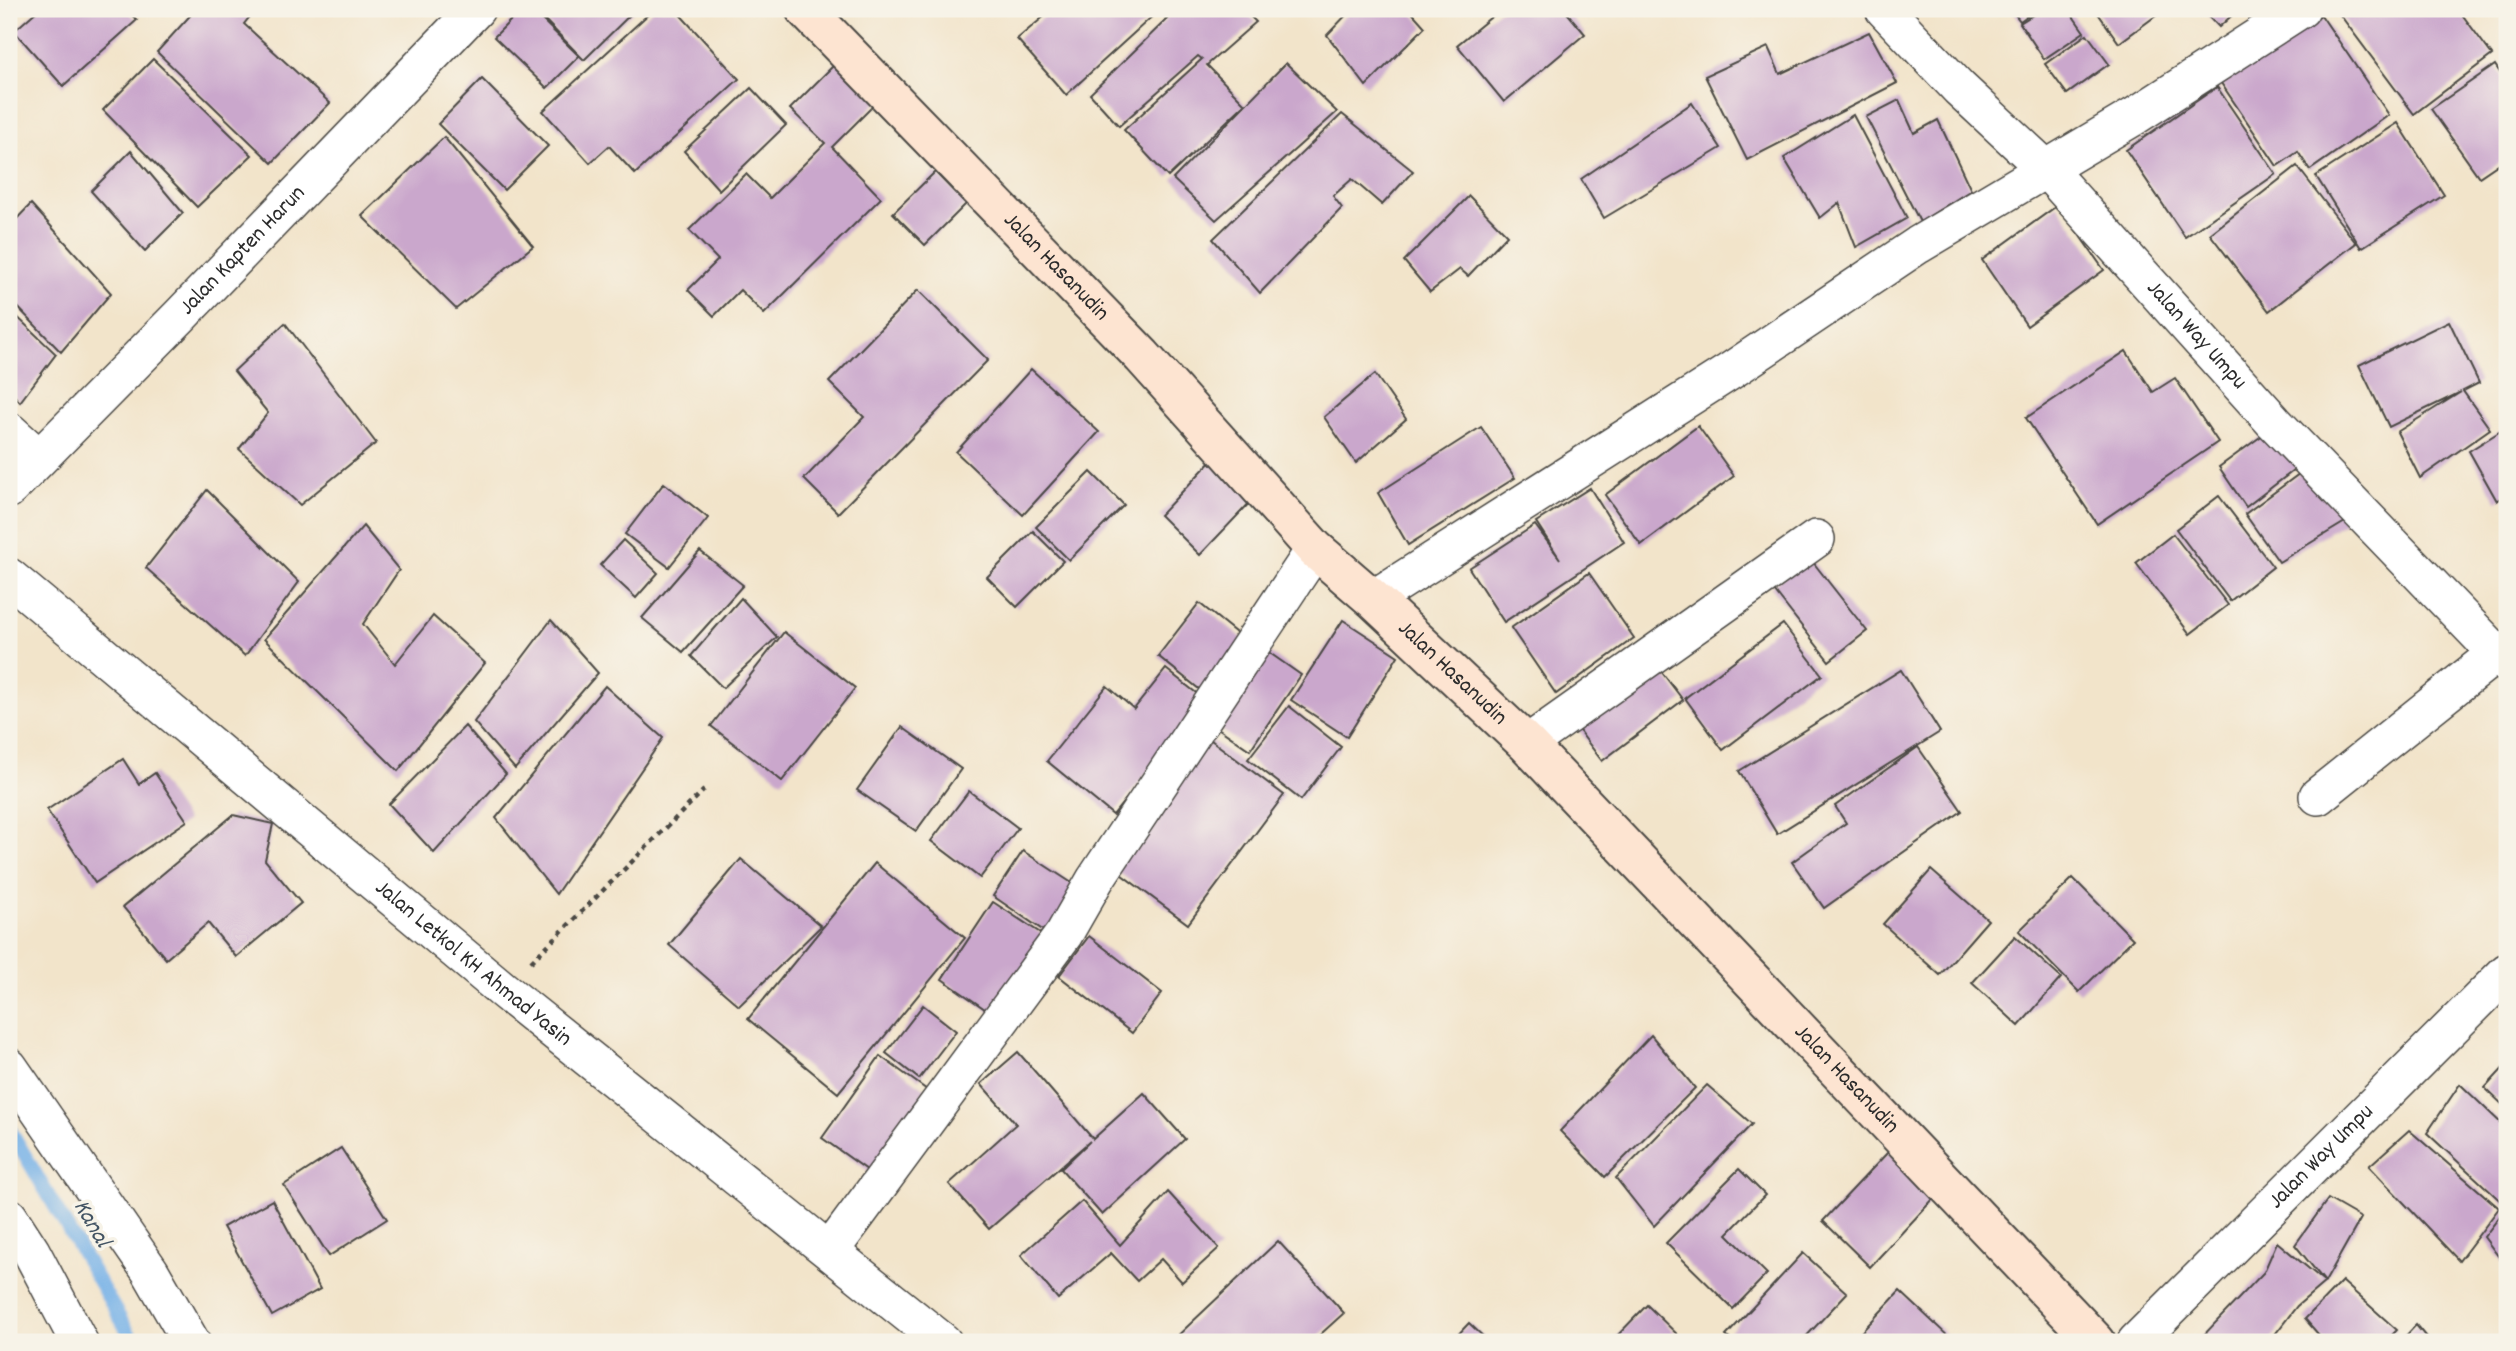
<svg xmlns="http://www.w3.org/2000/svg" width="2516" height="1351" viewBox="0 0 2516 1351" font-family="Dekko,sans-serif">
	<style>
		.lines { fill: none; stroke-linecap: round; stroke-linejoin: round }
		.stream { stroke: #76b1e7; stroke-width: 14 }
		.building { fill: #caa7cc }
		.minor-casing { stroke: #494743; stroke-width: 40 }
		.secondary-casing { stroke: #494743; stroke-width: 42 }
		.path { stroke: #494743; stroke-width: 4.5; stroke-dasharray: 5 5; stroke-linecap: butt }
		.minor { stroke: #fff; stroke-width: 37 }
		.secondary { stroke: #fde4d1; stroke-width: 38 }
		.labels { text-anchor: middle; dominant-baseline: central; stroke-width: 7; stroke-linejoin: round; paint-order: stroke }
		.street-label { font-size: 23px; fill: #2b2b2b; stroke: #f7f3e8 }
		.water-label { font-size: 24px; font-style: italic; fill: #425363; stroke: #f7f3e8 }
	</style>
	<rect width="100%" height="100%" fill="#f7f3e8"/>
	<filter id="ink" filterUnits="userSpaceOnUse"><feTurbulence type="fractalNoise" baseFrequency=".0143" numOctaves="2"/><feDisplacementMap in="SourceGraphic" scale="14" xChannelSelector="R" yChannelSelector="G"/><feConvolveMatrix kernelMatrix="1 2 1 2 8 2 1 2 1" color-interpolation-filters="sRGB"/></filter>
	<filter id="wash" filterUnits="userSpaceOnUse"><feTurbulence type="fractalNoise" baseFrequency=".00686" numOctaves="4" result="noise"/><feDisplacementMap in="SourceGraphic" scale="28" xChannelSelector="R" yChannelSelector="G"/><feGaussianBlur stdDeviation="1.57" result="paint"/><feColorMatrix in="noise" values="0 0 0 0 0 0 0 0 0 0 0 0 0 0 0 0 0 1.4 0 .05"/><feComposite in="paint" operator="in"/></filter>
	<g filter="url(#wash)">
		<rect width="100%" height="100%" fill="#f2e4ca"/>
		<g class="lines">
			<!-- stream -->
			<path class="stream" d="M9,1128L134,1342"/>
		</g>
		<g id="blocks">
			<!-- building -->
			<g class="building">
				<path d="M39,9H125L137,20L63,86L14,31Z"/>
				<path d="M196,9H256L244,24L330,103L272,163L157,52Z"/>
				<path d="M522,9H531L579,56L547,88L494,37Z"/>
				<path d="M534,9H636L584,60Z"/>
				<path d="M654,9H675L739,79L635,174L609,146L590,163L543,111Z"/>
				<path d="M1053,9H1243L1256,22L1207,65L1245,104L1168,177L1124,130L1202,59L1198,56L1119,126L1090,94L1167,19L1158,11L1066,95L1017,39Z"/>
				<path d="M1352,9H1409L1425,27L1366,86L1327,35Z"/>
				<path d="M1501,9H1564L1585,34L1504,102L1457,45Z"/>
				<path d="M2011,9H2037L2020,21Z"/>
				<path d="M2042,9H2068L2084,32L2044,59L2020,23Z"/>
				<path d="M2095,9H2165L2119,43Z"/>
				<path d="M2202,9H2239L2219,27Z"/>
				<path d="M2342,9H2458L2492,55L2414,114L2338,12Z"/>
				<path d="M2321,15L2389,115L2310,170L2298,152L2277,166L2221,83Z"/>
				<path d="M1869,32L1897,83L1747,160L1705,76L1768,47L1780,74Z"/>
				<path d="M2087,34L2109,64L2067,94L2045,64Z"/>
				<path d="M842,57L882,97L832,147L881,198L764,314L740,290L714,316L688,290L718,260L689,230L746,174L770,198L825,143L790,109Z"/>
				<path d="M153,59L252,155L197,207L103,110Z"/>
				<path d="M1286,63L1337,112L1216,220L1173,179Z"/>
				<path d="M2495,65L2507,83V158L2479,177L2431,109Z"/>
				<path d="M482,79L548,146L504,190L438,124Z"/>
				<path d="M2217,87L2276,174L2185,237L2126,150Z"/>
				<path d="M751,88L786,125L719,190L684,151Z"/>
				<path d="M1899,100L1914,133L1938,120L1971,190L1920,222L1866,117Z"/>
				<path d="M1692,103L1721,148L1604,218L1581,179Z"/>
				<path d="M1342,114L1413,171L1382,205L1352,179L1333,196L1342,208L1260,293L1213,239Z"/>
				<path d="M1853,115L1907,218L1856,247L1839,203L1820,218L1784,158Z"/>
				<path d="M2398,123L2444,195L2361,248L2316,176Z"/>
				<path d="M444,137L533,246L456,309L362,216Z"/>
				<path d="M131,151L183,213L145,251L91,191Z"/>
				<path d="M2297,166L2356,243L2269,311L2210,234Z"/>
				<path d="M935,172L966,204L925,245L893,213Z"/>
				<path d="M1469,196L1507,235L1468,276L1460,269L1430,292L1404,261Z"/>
				<path d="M31,204L111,293L61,352L9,298V227Z"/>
				<path d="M2058,205L2104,270L2027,326L1982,260Z"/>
				<path d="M918,290L988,360L838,513L804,479L864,417L829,382Z"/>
				<path d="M9,309L56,354L20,402L9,390Z"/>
				<path d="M2449,321L2479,383L2463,391L2490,429L2420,478L2397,432L2461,392L2389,427L2359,365Z"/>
				<path d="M285,323L376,443L300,505L239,449L268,413L234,371Z"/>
				<path d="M2126,351L2153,392L2175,378L2218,442L2097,524L2026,418Z"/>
				<path d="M1031,369L1099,432L1023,515L956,452Z"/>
				<path d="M1375,374L1406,419L1356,463L1324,417Z"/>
				<path d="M1698,426L1734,476L1641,545L1605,495Z"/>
				<path d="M1481,427L1515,478L1408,545L1378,493Z"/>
				<path d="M2507,427V494L2497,501L2469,451Z"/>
				<path d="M2271,429L2302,464L2246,507L2219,467Z"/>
				<path d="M1216,456L1256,496L1200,555L1160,515Z"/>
				<path d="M2307,468L2345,522L2279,562L2245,514Z"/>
				<path d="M1091,472L1124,505L1069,560L1036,527Z"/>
				<path d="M664,483L708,518L669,567L625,534Z"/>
				<path d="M1590,488L1624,542L1504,622L1469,568L1535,525L1560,559L1536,522Z"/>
				<path d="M207,490L299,582L245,656L146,568Z"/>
				<path d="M2219,496L2273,567L2230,601L2176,529Z"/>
				<path d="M363,526L399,570L363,624L395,664L433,616L485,663L398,771L264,639Z"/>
				<path d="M1033,531L1063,561L1017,607L987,577Z"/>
				<path d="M2173,534L2228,605L2190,634L2136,563Z"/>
				<path d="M623,540L658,573L636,598L600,565Z"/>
				<path d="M700,551L743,585L683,652L642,618Z"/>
				<path d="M1809,557L1867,631L1829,661L1771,587Z"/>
				<path d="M1589,573L1634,638L1556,694L1511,628Z"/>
				<path d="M741,598L777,637L723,688L691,656Z"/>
				<path d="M1199,603L1246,641L1204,693L1158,656Z"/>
				<path d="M551,620L598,673L515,769L474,722Z"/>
				<path d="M1343,620L1398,656L1347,737L1291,700Z"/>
				<path d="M1783,624L1822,675L1723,750L1685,698Z"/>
				<path d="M784,632L855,688L782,781L711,726Z"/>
				<path d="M1264,649L1301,675L1250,750L1212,724Z"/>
				<path d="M1654,662L1683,700L1602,761L1574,724Z"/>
				<path d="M1166,669L1205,700L1113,815L1047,761L1107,686L1134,709Z"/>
				<path d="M1901,670L1940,732L1777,834L1739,771Z"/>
				<path d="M605,686L663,738L556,894L496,818Z"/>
				<path d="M1289,706L1341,747L1301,800L1248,759Z"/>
				<path d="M465,726L506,774L434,853L389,804Z"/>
				<path d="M902,727L961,769L916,831L857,790Z"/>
				<path d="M1207,737L1284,795L1188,924L1110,866Z"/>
				<path d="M1918,747L1962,811L1824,908L1792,862L1846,823L1835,806Z"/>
				<path d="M123,759L139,784L155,773L187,821L95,883L47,810Z"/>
				<path d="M969,791L1018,828L980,878L931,841Z"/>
				<path d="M233,815L273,824L265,860L301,903L236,957L208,923L166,959L123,907Z"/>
				<path d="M1023,851L1078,887L1047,933L993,896Z"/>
				<path d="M741,859L821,926L739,1006L669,945Z"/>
				<path d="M875,863L965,938L838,1093L748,1019Z"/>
				<path d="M1931,870L1988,920L1940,975L1883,924Z"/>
				<path d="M2073,878L2133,939L2079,992L2019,931Z"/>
				<path d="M993,902L1048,938L995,1016L942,979Z"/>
				<path d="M1089,936L1162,993L1132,1033L1059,976Z"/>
				<path d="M2015,936L2061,978L2019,1026L1972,983Z"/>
				<path d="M923,1005L956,1031L919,1079L886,1053Z"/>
				<path d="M1651,1035L1695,1088L1605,1177L1560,1131Z"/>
				<path d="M1018,1052L1093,1139L1144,1093L1185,1139L1102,1215L1061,1169L1090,1141L989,1229L949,1184L1016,1124L981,1084Z"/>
				<path d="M880,1056L934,1095L877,1177L822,1138Z"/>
				<path d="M2507,1064V1109L2485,1088Z"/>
				<path d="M2460,1084L2507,1129V1207L2427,1133Z"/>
				<path d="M1707,1085L1752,1124L1654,1226L1616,1178Z"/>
				<path d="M2409,1130L2499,1208L2459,1261L2369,1166Z"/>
				<path d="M341,1148L387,1219L329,1256L284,1185Z"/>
				<path d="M1889,1151L1936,1196L1870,1267L1823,1221Z"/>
				<path d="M1739,1169L1765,1195L1727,1234L1767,1274L1733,1309L1666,1243Z"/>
				<path d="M1168,1192L1219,1248L1182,1282L1161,1259L1137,1281L1111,1253L1058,1299L1021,1255L1082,1201L1120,1245Z"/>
				<path d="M2328,1199L2361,1218L2325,1282L2295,1245Z"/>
				<path d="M272,1200L320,1289L272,1316L223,1227Z"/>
				<path d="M2507,1207V1268L2484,1237Z"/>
				<path d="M1278,1241L1344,1313L1312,1342H1279L1275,1337L1269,1342H1171Z"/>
				<path d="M2277,1242L2325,1282L2297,1306L2269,1342H2202L2199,1340L2264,1272Z"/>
				<path d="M1803,1253L1847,1293L1801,1342H1733L1726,1336Z"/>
				<path d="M2342,1281L2397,1330L2385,1342H2325L2305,1319Z"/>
				<path d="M1900,1291L1950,1338L1947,1342H1852Z"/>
				<path d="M1647,1305L1685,1342H1611Z"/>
				<path d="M1469,1323L1489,1342H1451Z"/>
				<path d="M2416,1325L2430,1342H2400Z"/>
			</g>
		</g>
	</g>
	<g filter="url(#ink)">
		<use href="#blocks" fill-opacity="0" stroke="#494743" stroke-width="2"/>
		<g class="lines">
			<defs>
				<g id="minor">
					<path id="s1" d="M1884,9L1959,88L2047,170L2274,422L2507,664"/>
					<path d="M9,431L39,458"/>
					<path id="s2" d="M9,489L180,316L476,9"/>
					<path id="s3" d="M9,577L503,990L943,1342"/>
					<path d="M1373,599L1729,372L1918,245L2135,116L2301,9"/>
					<path d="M1527,744L1816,539"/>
					<path d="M2318,796L2497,653"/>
					<path d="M9,1067L150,1271L191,1342"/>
					<path d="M9,1217L31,1251L79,1342"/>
					<path d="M830,1251L1064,934L1095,880L1315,549"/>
					<path id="s4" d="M2136,1342L2507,972"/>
				</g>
				<g id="secondary">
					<path id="s5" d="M805,9L1142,356L1315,549L1373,599L1527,744L2096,1342"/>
				</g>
			</defs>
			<!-- minor casing -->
			<use href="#minor" class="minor-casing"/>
			<!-- secondary casing -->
			<use href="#secondary" class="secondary-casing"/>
			<!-- path -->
			<path class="path" d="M531,962L704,790"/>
			<!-- minor -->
			<use href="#minor" class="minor"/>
			<!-- secondary -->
			<use href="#secondary" class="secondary"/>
		</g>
	</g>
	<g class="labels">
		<!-- street labels -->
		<g class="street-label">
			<text stroke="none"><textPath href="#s2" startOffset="334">Jalan Kapten Harun</textPath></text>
			<text stroke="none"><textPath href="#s5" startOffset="360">Jalan Hasanudin</textPath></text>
			<text stroke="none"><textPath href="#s1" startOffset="452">Jalan Way Umpu</textPath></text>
			<text stroke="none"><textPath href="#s5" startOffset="928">Jalan Hasanudin</textPath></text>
			<text stroke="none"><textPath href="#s3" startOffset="604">Jalan Letkol KH Ahmad Yasin</textPath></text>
			<text stroke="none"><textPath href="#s5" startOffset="1494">Jalan Hasanudin</textPath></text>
			<text stroke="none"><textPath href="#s4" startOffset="262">Jalan Way Umpu</textPath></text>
		</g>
		<!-- water labels -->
		<g class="water-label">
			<text transform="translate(91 1224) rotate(60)">Kanal</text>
		</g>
	</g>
	<!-- margin -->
	<rect width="2516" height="1351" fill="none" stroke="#f7f3e8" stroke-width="35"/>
</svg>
